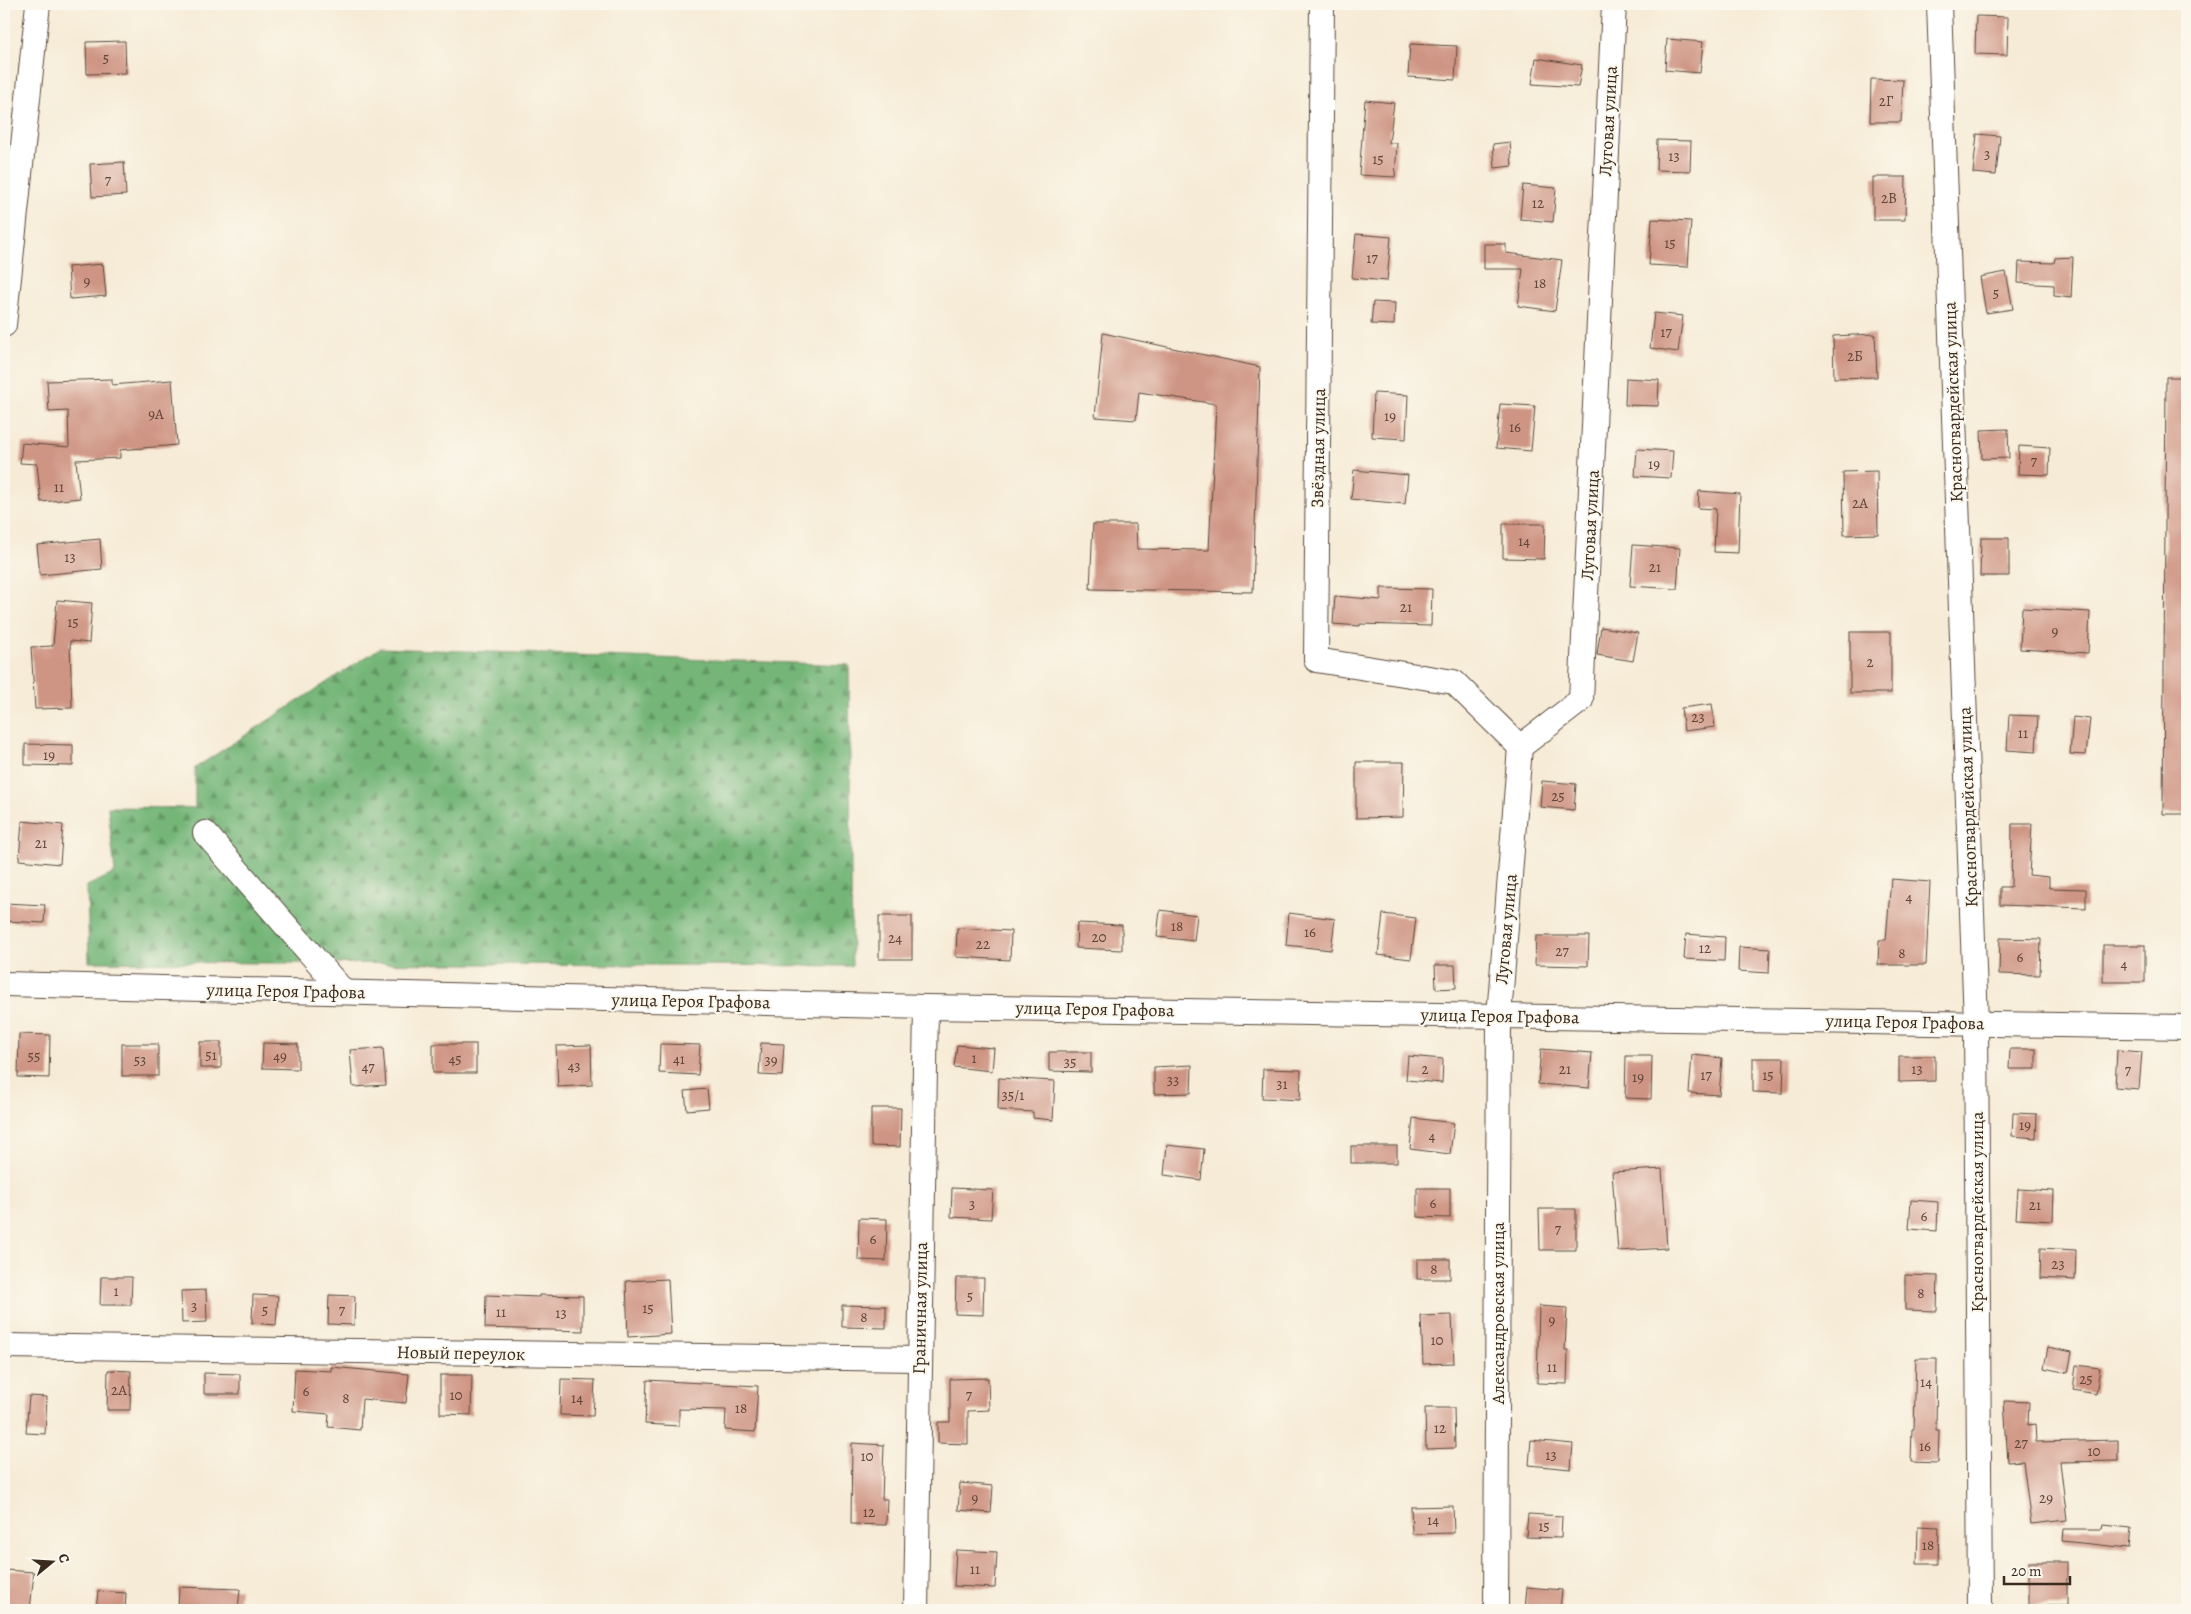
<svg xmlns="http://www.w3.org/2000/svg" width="2191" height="1614" viewBox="0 0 2191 1614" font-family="Alegreya,serif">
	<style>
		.forest { fill: url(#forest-firs); stroke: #58704b }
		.building { fill: #cf9584 }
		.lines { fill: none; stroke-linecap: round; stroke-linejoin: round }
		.street-casing { stroke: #57473a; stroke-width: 26 }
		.street { stroke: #fff; stroke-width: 24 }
		.labels { text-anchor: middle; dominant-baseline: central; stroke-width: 4; stroke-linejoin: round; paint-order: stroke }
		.number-label { font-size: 15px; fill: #604538 }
		.street-label { font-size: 18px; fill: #3b2a1e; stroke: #fbf7ec }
	</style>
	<defs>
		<pattern id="forest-firs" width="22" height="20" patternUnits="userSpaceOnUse" patternTransform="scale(1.25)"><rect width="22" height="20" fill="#75b678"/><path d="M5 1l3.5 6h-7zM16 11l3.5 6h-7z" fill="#619462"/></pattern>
	</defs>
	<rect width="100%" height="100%" fill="#fbf7ec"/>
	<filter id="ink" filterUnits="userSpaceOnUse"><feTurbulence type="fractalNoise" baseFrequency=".02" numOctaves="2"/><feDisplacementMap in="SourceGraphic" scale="10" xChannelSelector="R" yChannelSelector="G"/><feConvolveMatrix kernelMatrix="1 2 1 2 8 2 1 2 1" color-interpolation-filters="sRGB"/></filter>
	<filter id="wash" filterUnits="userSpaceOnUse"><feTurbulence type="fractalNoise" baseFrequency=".0096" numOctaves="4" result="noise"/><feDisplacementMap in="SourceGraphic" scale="20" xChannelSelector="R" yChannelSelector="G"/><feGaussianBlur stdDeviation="1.12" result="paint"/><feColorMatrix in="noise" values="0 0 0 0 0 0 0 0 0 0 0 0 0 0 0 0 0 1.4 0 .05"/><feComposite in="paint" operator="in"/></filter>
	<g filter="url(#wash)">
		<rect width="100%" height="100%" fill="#f6ebd6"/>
		<!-- forest -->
		<path class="forest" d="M380,648L849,665L852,966L89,962L87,886L115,873L108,807L195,808V768Z"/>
		<g id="blocks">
			<!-- building -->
			<g class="building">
				<path d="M1976,16L2008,17L2007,55L1975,54Z"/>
				<path d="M1667,39L1703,42L1700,73L1665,70Z"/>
				<path d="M125,41L126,73L87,74L86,42Z"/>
				<path d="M1410,44L1457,46L1455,80L1408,77Z"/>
				<path d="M1536,58L1582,65L1578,87L1532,84Z"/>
				<path d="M1871,79L1903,80L1901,122H1870Z"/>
				<path d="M1365,100L1394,103L1389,143H1397L1395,177L1359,175Z"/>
				<path d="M1977,134L2000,136L1996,175L1973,173Z"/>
				<path d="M1657,140L1691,141L1690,171L1656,170Z"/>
				<path d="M1510,142L1512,166L1495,168L1493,144Z"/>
				<path d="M124,162L126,195L92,197L90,164Z"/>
				<path d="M1873,177H1906L1905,220H1873Z"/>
				<path d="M1523,185L1556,188L1553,222L1520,219Z"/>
				<path d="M1652,219L1691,221L1688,267L1649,265Z"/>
				<path d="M1356,234L1391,237L1387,281L1352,278Z"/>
				<path d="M1484,244H1506V253L1562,260L1555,311L1518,306L1523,269H1484Z"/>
				<path d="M2073,257L2071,298L2054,296V285L2018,283L2019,262L2054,263L2055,258Z"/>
				<path d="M103,264L106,296L70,299L68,267Z"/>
				<path d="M2006,272L2013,309L1986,313L1980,277Z"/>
				<path d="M1373,302L1395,303L1394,325L1371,324Z"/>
				<path d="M1654,313L1683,316L1678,352L1650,348Z"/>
				<path d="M1103,333L1260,367L1253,592L1090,589L1093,524H1136L1137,549L1209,550L1216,404L1139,392L1136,420L1095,417Z"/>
				<path d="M1875,334L1877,377L1834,378L1833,336Z"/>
				<path d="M2166,377H2187V814H2163Z"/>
				<path d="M1626,378L1659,380L1658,406L1625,405Z"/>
				<path d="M112,379V385L172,380L177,445L120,450V458L76,460L80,498L41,502L37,464L20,463L22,443L69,447L68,411L49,412L47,381Z"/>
				<path d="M1374,393L1408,395L1406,439L1372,437Z"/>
				<path d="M1500,404L1535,406L1531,451L1496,448Z"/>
				<path d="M2008,429L2009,458L1982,459L1981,430Z"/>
				<path d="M2019,446L2050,448L2049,475L2018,474Z"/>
				<path d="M1637,449L1673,451L1671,478L1635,476Z"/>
				<path d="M1354,470L1408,475L1405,504L1351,499Z"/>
				<path d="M1877,471L1878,534L1844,535L1843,472Z"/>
				<path d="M1699,491L1740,494L1738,553L1714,552L1716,509L1698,508Z"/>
				<path d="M1503,524H1545L1544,559L1503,558Z"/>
				<path d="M1981,538H2009V576H1980Z"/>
				<path d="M100,539L102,569L40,575L37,545Z"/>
				<path d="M1633,545L1680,548L1677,589L1630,586Z"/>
				<path d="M1381,588L1432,589L1431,626L1360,624V626L1333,624L1335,596L1381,600Z"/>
				<path d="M57,600L92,603L89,643L70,641L72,708L35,709L31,647L53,646Z"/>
				<path d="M2022,608L2090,612L2088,653L2020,649Z"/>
				<path d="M1601,627L1638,633L1633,661L1597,655Z"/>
				<rect x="1850" y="632" width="41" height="61"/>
				<path d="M1712,704L1715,727L1684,731L1681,708Z"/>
				<path d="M2009,715L2038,716L2036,752L2007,750Z"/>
				<path d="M2073,717L2090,719L2086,755L2070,754Z"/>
				<path d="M25,744L73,745V766L25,765Z"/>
				<path d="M1356,762H1404L1403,817L1356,818Z"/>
				<path d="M1542,781L1576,784L1574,810L1540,807Z"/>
				<path d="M22,821L63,825L60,864L19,860Z"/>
				<path d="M2012,824H2032L2029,875L2049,877V888L2086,889V908L2000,905V887H2011Z"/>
				<path d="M1891,879L1930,882L1926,965H1878L1879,940H1886Z"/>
				<path d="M4,903L45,905L44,923L4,921Z"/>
				<path d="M1160,910L1197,915L1194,941L1157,937Z"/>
				<path d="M1289,913L1335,919L1331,950L1286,945Z"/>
				<path d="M1383,914L1416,918L1411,959L1378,955Z"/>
				<rect x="879" y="916" width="33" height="43"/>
				<path d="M1077,923L1122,925V950L1076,948Z"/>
				<path d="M957,928L1011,931L1010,960L956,957Z"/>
				<path d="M1686,934L1725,937L1724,961L1684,959Z"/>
				<path d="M1536,936H1589L1588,966L1535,965Z"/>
				<path d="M2000,938L2041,939L2040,975L1999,974Z"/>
				<rect x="2103" y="945" width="42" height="37"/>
				<path d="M1739,947L1770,949L1769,973L1738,971Z"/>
				<path d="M1435,965H1455L1456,988L1436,989Z"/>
				<path d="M19,1034L50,1035L49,1078L18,1077Z"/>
				<rect x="200" y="1042" width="21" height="26"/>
				<path d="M263,1043L298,1044V1069L262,1068Z"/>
				<path d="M761,1043L784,1044L782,1076L759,1075Z"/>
				<rect x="122" y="1044" width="36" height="32"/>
				<rect x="433" y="1044" width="43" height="29"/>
				<path d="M660,1044L700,1045L698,1075L659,1073Z"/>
				<path d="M591,1045L592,1085L558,1087L556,1046Z"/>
				<path d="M957,1045L994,1048L992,1071L954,1067Z"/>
				<path d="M383,1048L386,1085L353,1087L350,1050Z"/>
				<path d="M1541,1049L1592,1053L1589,1088L1538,1084Z"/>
				<path d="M2010,1049H2036V1069H2009Z"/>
				<path d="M2117,1050L2142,1052L2139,1089L2115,1087Z"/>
				<path d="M1049,1052H1091V1072L1049,1071Z"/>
				<path d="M1692,1055L1722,1058L1719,1095L1689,1093Z"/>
				<path d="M1408,1056L1443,1059L1442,1083L1406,1080Z"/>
				<path d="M1626,1056H1652L1651,1099L1625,1098Z"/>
				<path d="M1899,1056H1935V1081L1899,1082Z"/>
				<path d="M1753,1058H1784L1783,1093L1753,1092Z"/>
				<path d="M1192,1065L1191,1093L1154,1094V1067Z"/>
				<path d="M1263,1069L1301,1070L1300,1100L1262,1098Z"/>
				<path d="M999,1078L1055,1081L1053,1120L1033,1118V1112L998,1110Z"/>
				<path d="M707,1089L709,1108L687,1110L685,1091Z"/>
				<path d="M871,1108H901L900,1147L871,1146Z"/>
				<path d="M2013,1113L2037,1114L2036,1138L2012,1136Z"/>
				<path d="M1413,1118L1454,1123L1450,1154L1410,1149Z"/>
				<path d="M1167,1145L1204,1149L1201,1180L1164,1175Z"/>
				<rect x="1351" y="1146" width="46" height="17"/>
				<path d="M1662,1169L1667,1248L1618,1251L1612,1172Z"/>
				<path d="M952,1188L993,1190L991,1219L951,1217Z"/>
				<path d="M1417,1188H1450V1218L1417,1217Z"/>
				<path d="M2018,1189L2054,1191L2053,1221L2016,1219Z"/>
				<path d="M1911,1200L1938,1202L1937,1231L1909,1229Z"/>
				<path d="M1539,1209H1576V1250H1540Z"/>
				<path d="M859,1218L887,1219L886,1261L858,1260Z"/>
				<path d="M2041,1248L2076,1250L2075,1280L2040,1278Z"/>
				<rect x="1417" y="1259" width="33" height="20"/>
				<path d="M1905,1275L1938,1276L1937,1311L1905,1310Z"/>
				<path d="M101,1277H132L131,1305H100Z"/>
				<path d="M956,1278H984L983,1315L955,1314Z"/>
				<path d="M668,1279L671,1334L628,1337L626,1281Z"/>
				<path d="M206,1290L207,1322L182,1323L181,1291Z"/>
				<path d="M253,1295L278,1296L276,1325L252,1323Z"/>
				<path d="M329,1295L355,1296L354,1325L328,1324Z"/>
				<path d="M486,1295L539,1297V1295L583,1296V1331L485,1328Z"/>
				<path d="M842,1305L886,1306V1328L842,1327Z"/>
				<path d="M1539,1306L1567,1308L1565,1350H1568L1567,1384L1537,1383Z"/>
				<path d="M1452,1315L1454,1363L1423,1364L1421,1316Z"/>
				<path d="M2048,1347L2072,1352L2068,1373L2044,1368Z"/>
				<path d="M1916,1358H1937L1936,1430H1939L1938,1463L1911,1462L1912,1429H1914Z"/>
				<path d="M2076,1365L2100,1368L2096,1394L2073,1390Z"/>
				<path d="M331,1367L409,1374L406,1403L362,1399L360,1430L328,1427L329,1414L293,1411L295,1369L331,1371Z"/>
				<path d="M108,1370L131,1371L130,1410H107Z"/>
				<path d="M204,1373L240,1374V1394H204Z"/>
				<path d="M440,1375H472L471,1415L440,1414Z"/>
				<path d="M988,1378L989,1410L968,1411V1444L938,1443V1422H950V1379Z"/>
				<path d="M561,1379L595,1380L593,1416L560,1415Z"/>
				<path d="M647,1380L758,1386L755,1432L725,1430L726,1410L679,1409V1426L645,1424Z"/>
				<path d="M29,1396L47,1397L45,1434L26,1433Z"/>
				<path d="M2004,1401L2029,1402L2028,1425L2035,1424L2036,1442L2118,1440V1461L2060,1462L2067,1520L2031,1524L2023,1461L2008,1462Z"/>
				<path d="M1425,1408H1454L1455,1448L1426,1449Z"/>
				<path d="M1531,1440L1573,1444L1571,1469L1529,1465Z"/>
				<path d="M852,1443L884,1445L882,1499H887L886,1525L851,1524Z"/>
				<path d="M960,1483L993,1486L991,1513L958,1510Z"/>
				<path d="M1453,1506L1454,1533L1412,1534L1411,1507Z"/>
				<path d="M1528,1514L1562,1516L1561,1538L1526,1537Z"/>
				<path d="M2103,1525L2131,1528L2129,1548L2062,1541L2063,1529H2102Z"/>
				<path d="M1918,1526L1939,1527L1938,1564H1917Z"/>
				<path d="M956,1550L997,1552L995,1588L954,1586Z"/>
				<rect x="2029" y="1562" width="38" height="44"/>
				<path d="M4,1570L34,1572L30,1610H4Z"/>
				<path d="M179,1587L240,1589L238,1610H178Z"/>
				<path d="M1527,1587L1562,1590L1560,1610H1525Z"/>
				<path d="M98,1591L126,1593L125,1610H96Z"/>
			</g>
		</g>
	</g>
	<g filter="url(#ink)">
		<use href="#blocks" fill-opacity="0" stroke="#57473a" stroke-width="1"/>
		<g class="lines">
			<defs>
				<g id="street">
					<path d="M1322,4L1316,660L1454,682L1520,747"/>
					<path d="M1939,4L1976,1023L1980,1610"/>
					<path d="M4,325L38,4"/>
					<path d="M205,833L344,992"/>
					<path d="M4,984L926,1007L2187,1027"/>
					<path d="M4,1346L919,1359"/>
					<path d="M916,1610L926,1007"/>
					<path d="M1496,1610L1499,1016L1520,747L1581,700L1614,4"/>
				</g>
			</defs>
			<!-- street casing -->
			<use href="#street" class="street-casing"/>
			<!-- street -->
			<use href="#street" class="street"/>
		</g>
	</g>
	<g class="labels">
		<!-- number labels -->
		<g class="number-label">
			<text x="106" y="58">5</text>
			<text x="1886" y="101">2Г</text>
			<text x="1987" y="154">3</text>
			<text x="1674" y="156">13</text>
			<text x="1378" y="159">15</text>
			<text x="108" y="180">7</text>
			<text x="1889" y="198">2В</text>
			<text x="1538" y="203">12</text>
			<text x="1670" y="243">15</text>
			<text x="1372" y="258">17</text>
			<text x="87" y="281">9</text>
			<text x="1540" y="283">18</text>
			<text x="1996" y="293">5</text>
			<text x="1666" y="332">17</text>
			<text x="1855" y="356">2Б</text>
			<text x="156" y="414">9А</text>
			<text x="1390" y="416">19</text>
			<text x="1515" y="427">16</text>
			<text x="2034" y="461">7</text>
			<text x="1654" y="464">19</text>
			<text x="59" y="487">11</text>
			<text x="1860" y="503">2А</text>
			<text x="1524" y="541">14</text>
			<text x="70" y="557">13</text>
			<text x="1655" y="567">21</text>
			<text x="1406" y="607">21</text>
			<text x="73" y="622">15</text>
			<text x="2055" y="631">9</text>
			<text x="1870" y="662">2</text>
			<text x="1698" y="717">23</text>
			<text x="2023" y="733">11</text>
			<text x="49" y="755">19</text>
			<text x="1558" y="796">25</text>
			<text x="41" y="843">21</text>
			<text x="1909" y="897">4</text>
			<text x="1177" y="926">18</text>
			<text x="1310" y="932">16</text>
			<text x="1099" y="937">20</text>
			<text x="895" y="938">24</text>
			<text x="983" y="944">22</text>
			<text x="1705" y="948">12</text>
			<text x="1562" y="951">27</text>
			<text x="1902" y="953">8</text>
			<text x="2020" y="957">6</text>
			<text x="2124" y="964">4</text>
			<text x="211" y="1055">51</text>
			<text x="34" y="1056">55</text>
			<text x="280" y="1056">49</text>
			<text x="974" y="1058">1</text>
			<text x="455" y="1059">45</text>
			<text x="679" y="1059">41</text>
			<text x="140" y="1060">53</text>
			<text x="771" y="1060">39</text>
			<text x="1070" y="1062">35</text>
			<text x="574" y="1066">43</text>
			<text x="368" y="1067">47</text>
			<text x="1425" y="1069">2</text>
			<text x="1565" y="1069">21</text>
			<text x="1917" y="1069">13</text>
			<text x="2128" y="1070">7</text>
			<text x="1706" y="1075">17</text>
			<text x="1768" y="1075">15</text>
			<text x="1638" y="1077">19</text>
			<text x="1173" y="1080">33</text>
			<text x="1282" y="1084">31</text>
			<text x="1013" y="1095">35/1</text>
			<text x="2025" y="1125">19</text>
			<text x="1432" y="1136">4</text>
			<text x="1433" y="1203">6</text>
			<text x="972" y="1204">3</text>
			<text x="2035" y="1205">21</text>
			<text x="1924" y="1216">6</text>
			<text x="1558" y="1229">7</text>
			<text x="873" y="1239">6</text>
			<text x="2058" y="1264">23</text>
			<text x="1434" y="1269">8</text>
			<text x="116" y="1291">1</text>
			<text x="1921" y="1293">8</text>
			<text x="970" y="1296">5</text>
			<text x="194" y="1306">3</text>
			<text x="648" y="1308">15</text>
			<text x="265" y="1310">5</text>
			<text x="342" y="1310">7</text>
			<text x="501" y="1312">11</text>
			<text x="561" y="1313">13</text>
			<text x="864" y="1317">8</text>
			<text x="1552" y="1320">9</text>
			<text x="1437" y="1340">10</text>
			<text x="1552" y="1367">11</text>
			<text x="2086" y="1379">25</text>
			<text x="1926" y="1382">14</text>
			<text x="119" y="1390">2А</text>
			<text x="306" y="1391">6</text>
			<text x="456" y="1395">10</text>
			<text x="969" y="1395">7</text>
			<text x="346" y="1398">8</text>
			<text x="577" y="1398">14</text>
			<text x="741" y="1408">18</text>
			<text x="1440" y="1428">12</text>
			<text x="2021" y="1443">27</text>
			<text x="1925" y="1446">16</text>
			<text x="2094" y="1451">10</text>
			<text x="1551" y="1455">13</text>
			<text x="867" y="1456">10</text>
			<text x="975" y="1498">9</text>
			<text x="2046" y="1498">29</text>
			<text x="869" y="1512">12</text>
			<text x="1433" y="1520">14</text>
			<text x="1544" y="1526">15</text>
			<text x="1928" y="1545">18</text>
			<text x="975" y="1569">11</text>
		</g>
		<!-- street labels -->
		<g class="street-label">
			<text transform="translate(1608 121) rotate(-87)">Луговая улица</text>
			<text transform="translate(1953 402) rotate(-92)">Красногвардейская улица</text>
			<text transform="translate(1318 448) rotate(-89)">Звёздная улица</text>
			<text transform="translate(1590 525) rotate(-87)">Луговая улица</text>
			<text transform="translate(1968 807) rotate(-92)">Красногвардейская улица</text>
			<text transform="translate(1506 929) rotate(-85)">Луговая улица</text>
			<text transform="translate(286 991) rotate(1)">улица Героя Графова</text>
			<text transform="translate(691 1001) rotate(1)">улица Героя Графова</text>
			<text transform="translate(1095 1009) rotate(1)">улица Героя Графова</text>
			<text transform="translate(1500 1016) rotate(1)">улица Героя Графова</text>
			<text transform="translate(1905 1022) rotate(1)">улица Героя Графова</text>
			<text transform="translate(1977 1212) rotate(-90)">Красногвардейская улица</text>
			<text transform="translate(920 1308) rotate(-89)">Граничная улица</text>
			<text transform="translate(1498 1313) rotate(-90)">Александровская улица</text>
			<text transform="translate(461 1353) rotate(1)">Новый переулок</text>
		</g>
	</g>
	<!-- margin -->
	<rect width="2191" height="1614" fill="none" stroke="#fbf7ec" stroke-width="20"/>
	<!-- north arrow -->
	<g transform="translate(52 1562) rotate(72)" stroke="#fbf7ec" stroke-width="4" paint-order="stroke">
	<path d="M0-4L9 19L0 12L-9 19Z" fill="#3b2a1e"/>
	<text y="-8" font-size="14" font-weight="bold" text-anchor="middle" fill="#3b2a1e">С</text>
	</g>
	<!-- scale -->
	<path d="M2004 1576v8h66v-8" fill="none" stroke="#3b2a1e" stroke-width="2.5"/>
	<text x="2011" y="1576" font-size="15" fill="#3b2a1e" stroke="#fbf7ec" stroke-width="4" paint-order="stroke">20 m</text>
</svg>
